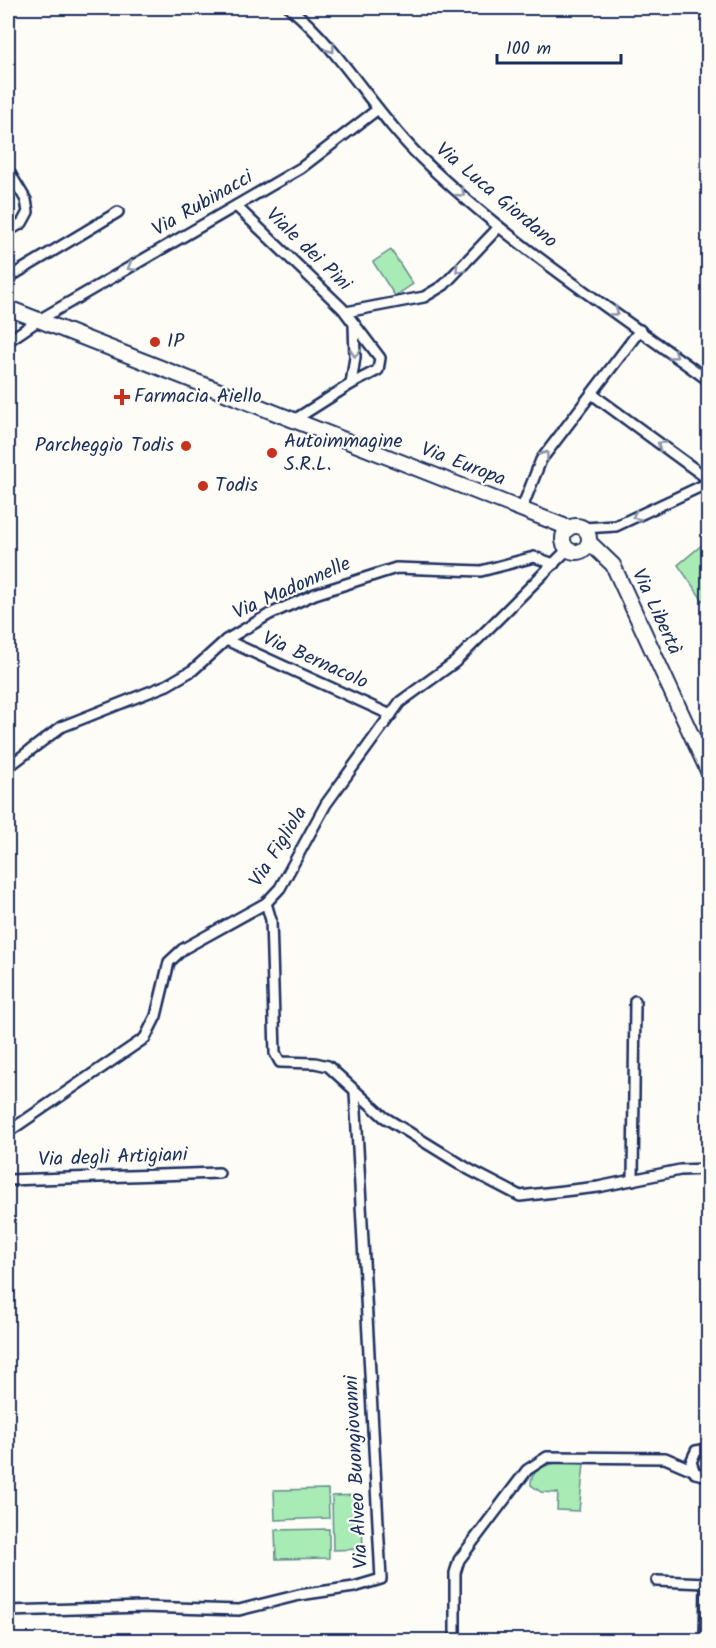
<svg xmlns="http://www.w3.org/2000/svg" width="716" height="1648" viewBox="0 0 716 1648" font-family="Kalam,sans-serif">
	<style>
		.green { fill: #a9ebb5; stroke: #628d8a; stroke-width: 1.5 }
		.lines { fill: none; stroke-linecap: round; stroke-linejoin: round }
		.street-casing { stroke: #1b2f5e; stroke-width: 14 }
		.secondary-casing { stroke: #1b2f5e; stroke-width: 18 }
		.street { stroke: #fdfcf7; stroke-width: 9 }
		.secondary { stroke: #fdfcf7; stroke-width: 14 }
		.oneway { stroke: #8c96aa }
		.poi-dot { fill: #c8321e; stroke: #fdfcf7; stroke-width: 2 }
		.labels { text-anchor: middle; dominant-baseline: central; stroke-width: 4.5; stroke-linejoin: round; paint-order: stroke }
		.street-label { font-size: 20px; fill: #1b2f5e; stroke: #fdfcf7 }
		.poi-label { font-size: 20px; fill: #1b2f5e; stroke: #fdfcf7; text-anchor: start }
	</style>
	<rect width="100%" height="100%" fill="#fdfcf7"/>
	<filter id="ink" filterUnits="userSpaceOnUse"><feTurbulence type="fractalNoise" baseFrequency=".0167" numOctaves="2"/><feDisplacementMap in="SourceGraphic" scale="12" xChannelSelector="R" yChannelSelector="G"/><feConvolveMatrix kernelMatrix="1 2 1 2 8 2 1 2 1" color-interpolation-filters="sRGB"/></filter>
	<g filter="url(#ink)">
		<!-- green -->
		<g class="green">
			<path d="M391,250L413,284L395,296L373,262Z"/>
			<path d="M702,545L708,555V603L706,605L678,565Z"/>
			<path d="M555,1463L584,1464L579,1511L557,1510L558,1493L541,1492L531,1485C530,1471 543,1466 555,1463Z"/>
			<path d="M328,1489L329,1518L275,1520L274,1490Z"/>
			<path d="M361,1495L363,1549L333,1550L332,1496Z"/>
			<path d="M329,1529V1558L276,1559L275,1530Z"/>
		</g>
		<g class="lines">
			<defs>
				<g id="street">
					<path d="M290,8C341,50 373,111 421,158C507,242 611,309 708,380"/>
					<path d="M8,170L26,200L28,212L22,223L8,231"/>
					<path d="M236,206L343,309L380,358L378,370L351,384L294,420"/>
					<path d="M8,278L118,212"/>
					<path d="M346,312L424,297L444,285L499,227"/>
					<path d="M8,341L39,320L301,168L378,109"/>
					<path d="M351,384L355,357L354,324"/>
					<path d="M592,394L708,479"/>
					<path d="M522,508L541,460L640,330"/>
					<path d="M584,528L616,526L708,483"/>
					<path d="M226,640L391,715"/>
					<path d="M8,767L61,727L167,685L193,670L226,640L270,614L315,594L396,568L481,571L534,557L554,564"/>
					<path d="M266,903L271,920L275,1053L280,1062L315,1063L328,1066L384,1117L470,1170L520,1196L598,1187L680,1170L708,1169"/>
					<path d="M8,1132L145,1038L156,1016L169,962L183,949L266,903L280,888L326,804L400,702L455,662L568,549"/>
					<path d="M8,1180L219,1173"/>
					<path d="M633,1180L635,1001"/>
					<path d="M708,1449L696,1451L691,1462L695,1473L708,1476"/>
					<path d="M657,1581L706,1583L705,1640"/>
					<path d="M8,1611L143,1607L239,1610L299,1595L354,1587L381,1579L355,1092"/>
					<path d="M455,1640V1573L459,1560L527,1470L547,1457L665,1458L693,1470"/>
				</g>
				<g id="secondary">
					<path d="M8,308L569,528"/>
					<circle cx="576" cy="539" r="13"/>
					<path d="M589,542L613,565L708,771"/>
				</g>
			</defs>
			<!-- street casing -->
			<use href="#street" class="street-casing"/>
			<!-- secondary casing -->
			<use href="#secondary" class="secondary-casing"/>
			<!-- street -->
			<use href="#street" class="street"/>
			<!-- secondary -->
			<use href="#secondary" class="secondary"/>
		</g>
		<!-- one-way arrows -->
		<defs><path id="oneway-chevron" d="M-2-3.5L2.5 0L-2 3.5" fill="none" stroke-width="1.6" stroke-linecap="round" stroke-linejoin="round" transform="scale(1.5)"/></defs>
		<g class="oneway">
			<use href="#oneway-chevron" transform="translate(331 49) rotate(53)"/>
			<use href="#oneway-chevron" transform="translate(461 193) rotate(41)"/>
			<use href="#oneway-chevron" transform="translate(131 267) rotate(150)"/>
			<use href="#oneway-chevron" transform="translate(459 269) rotate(134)"/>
			<use href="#oneway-chevron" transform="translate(615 312) rotate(36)"/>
			<use href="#oneway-chevron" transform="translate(355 353) rotate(94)"/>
			<use href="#oneway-chevron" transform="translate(674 355) rotate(36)"/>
			<use href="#oneway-chevron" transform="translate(661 445) rotate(-144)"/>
			<use href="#oneway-chevron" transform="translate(545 455) rotate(-53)"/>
			<use href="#oneway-chevron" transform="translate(636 516) rotate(155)"/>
		</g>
	</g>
	<!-- markers -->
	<g class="poi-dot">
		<circle cx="155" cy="342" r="6"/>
		<path d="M119 388h6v6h6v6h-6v6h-6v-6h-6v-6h6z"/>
		<circle cx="186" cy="446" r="6"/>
		<circle cx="272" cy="453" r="6"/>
		<circle cx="203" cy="486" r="6"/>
	</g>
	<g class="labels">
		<!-- street labels -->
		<g class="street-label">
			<text transform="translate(496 196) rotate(40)">Via Luca Giordano</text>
			<text transform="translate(203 204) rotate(-30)">Via Rubinacci</text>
			<text transform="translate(308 250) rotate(44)">Viale dei Pini</text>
			<text transform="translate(463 465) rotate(21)">Via Europa</text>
			<text transform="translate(292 589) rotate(-24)">Via Madonnelle</text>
			<text transform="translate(656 612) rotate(65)">Via Libertà</text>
			<text transform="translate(315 661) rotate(24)">Via Bernacolo</text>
			<text transform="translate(279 847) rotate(-58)">Via Figliola</text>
			<text transform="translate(113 1158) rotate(-2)">Via degli Artigiani</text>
			<text transform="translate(357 1472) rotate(-93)">Via Alveo Buongiovanni</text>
		</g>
		<!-- poi labels -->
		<g class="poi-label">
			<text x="167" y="342">IP</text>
			<text x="134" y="397">Farmacia Aiello</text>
			<text x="284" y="442">Autoimmagine<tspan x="284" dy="23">S.R.L.</tspan></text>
			<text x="174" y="446" text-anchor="end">Parcheggio Todis</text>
			<text x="215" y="486">Todis</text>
		</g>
	</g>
	<!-- margin -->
	<rect width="716" height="1648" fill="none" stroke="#fdfcf7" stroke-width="30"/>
	<rect x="15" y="15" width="686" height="1618" fill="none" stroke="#1b2f5e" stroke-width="2" filter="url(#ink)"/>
	<!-- scale -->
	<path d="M497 54v9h124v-9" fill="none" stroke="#1b2f5e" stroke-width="3"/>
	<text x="506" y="54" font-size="18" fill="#1b2f5e" stroke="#fdfcf7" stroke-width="4.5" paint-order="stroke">100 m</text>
</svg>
